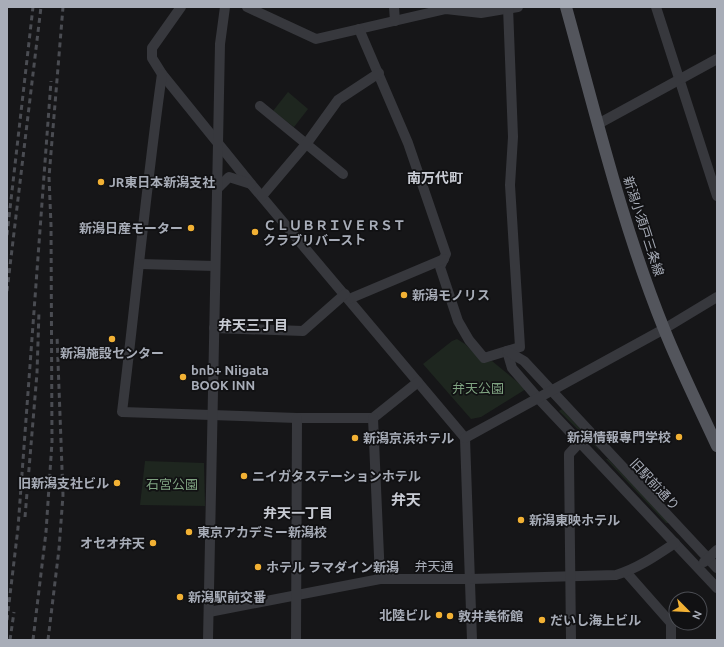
<svg xmlns="http://www.w3.org/2000/svg" width="724" height="647" viewBox="0 0 724 647" font-family="Ubuntu,'Noto Sans JP',sans-serif">
	<style>
		.green { fill: #1e261f }
		.lines { fill: none; stroke-linecap: round; stroke-linejoin: round }
		.minor { stroke: #37383d; stroke-width: 10 }
		.major { stroke: #53555c; stroke-width: 12 }
		.rail { stroke: #4a4c52; stroke-width: 3; stroke-dasharray: 5 4; stroke-linecap: butt }
		.poi-dot { fill: #f2b134; stroke: #111113; stroke-width: 1.5 }
		.labels { text-anchor: middle; dominant-baseline: central; stroke-width: 3.5; stroke-linejoin: round; paint-order: stroke }
		.poi-label { font-size: 13px; font-weight: bold; fill: #a8adb8; stroke: #111113; text-anchor: start }
		.street-label { font-size: 13px; fill: #a8adb8; stroke: #111113 }
		.park-label { font-size: 13px; fill: #7fa381; stroke: #111113 }
		.neighbourhood-label { font-size: 14px; font-weight: bold; fill: #c9ccd4; stroke: #111113 }
		.quarter-label { font-size: 15px; font-weight: bold; fill: #c9ccd4; stroke: #111113 }
	</style>
	<rect width="100%" height="100%" fill="#161618"/>
	<!-- green -->
	<g class="green">
		<path d="M288,92L308,109L294,127L273,111Z"/>
		<path d="M457,339L465,344L483,362L492,361L526,389L481,417L471,419L423,364L452,341Z"/>
		<path d="M562,409L599,449V450L559,411Z"/>
		<path d="M606,459H608L668,521V523H666Z"/>
		<path d="M145,461L204,463L205,506L140,505Z"/>
	</g>
	<g class="lines">
		<!-- minor -->
		<g class="minor">
			<path d="M181,7L152,48V58L162,74L251,184L465,438L472,640"/>
			<path d="M247,7L316,39L446,9L481,13L518,7"/>
			<path d="M394,7L395,21"/>
			<path d="M656,7L717,196"/>
			<path d="M359,29L408,143L446,254L440,267L458,321L469,340L484,358L520,347L510,185L513,137L508,7"/>
			<path d="M162,74C146,186 136,299 122,412L297,418H373L418,382"/>
			<path d="M260,106L343,174"/>
			<path d="M598,124L717,59"/>
			<path d="M217,189L229,177L251,184"/>
			<path d="M262,196L307,143L338,100L379,73"/>
			<path d="M140,264L215,266"/>
			<path d="M349,299L444,259"/>
			<path d="M214,328L303,331L345,294"/>
			<path d="M507,351L512,368L538,398L717,588"/>
			<path d="M507,351L524,361L717,568"/>
			<path d="M373,418L380,579"/>
			<path d="M465,438L664,329L717,297"/>
			<path d="M704,562L717,550"/>
			<path d="M626,572L671,623V640"/>
			<path d="M209,612L380,579H470L616,575C637,569 657,555 675,543"/>
			<path d="M208,640L220,44L225,7"/>
			<path d="M296,640L297,418"/>
			<path d="M571,640L569,459V454L580,442"/>
		</g>
		<!-- major -->
		<path class="major" d="M566,7C596,115 622,225 664,329C680,369 699,407 717,446"/>
		<!-- rail -->
		<g class="rail">
			<path d="M7,235L33,7"/>
			<path d="M7,291L41,7"/>
			<path d="M25,517L37,373L39,311"/>
			<path d="M7,620L18,528L51,81"/>
			<path d="M10,640L14,612"/>
			<path d="M33,640L46,532L52,442L51,225L49,177L63,7"/>
			<path d="M48,640L59,549L63,495L57,335"/>
		</g>
	</g>
	<!-- markers -->
	<g class="poi-dot">
		<circle cx="101" cy="182" r="4"/>
		<circle cx="191" cy="228" r="4"/>
		<circle cx="255" cy="232" r="4"/>
		<circle cx="404" cy="295" r="4"/>
		<circle cx="112" cy="339" r="4"/>
		<circle cx="183" cy="377" r="4"/>
		<circle cx="679" cy="437" r="4"/>
		<circle cx="355" cy="438" r="4"/>
		<circle cx="244" cy="476" r="4"/>
		<circle cx="117" cy="483" r="4"/>
		<circle cx="521" cy="520" r="4"/>
		<circle cx="189" cy="532" r="4"/>
		<circle cx="153" cy="543" r="4"/>
		<circle cx="258" cy="567" r="4"/>
		<circle cx="180" cy="597" r="4"/>
		<circle cx="439" cy="615" r="4"/>
		<circle cx="450" cy="616" r="4"/>
		<circle cx="542" cy="620" r="4"/>
	</g>
	<g class="labels">
		<!-- poi labels -->
		<g class="poi-label">
			<text x="109" y="182">JR東日本新潟支社</text>
			<text x="263" y="225">ＣＬＵＢＲＩＶＥＲＳＴ<tspan x="263" dy="15">クラブリバースト</tspan></text>
			<text x="183" y="228" text-anchor="end">新潟日産モーター</text>
			<text x="412" y="295">新潟モノリス</text>
			<text x="112" y="353" text-anchor="middle">新潟施設センター</text>
			<text x="191" y="370">bnb+ Niigata<tspan x="191" dy="15">BOOK INN</tspan></text>
			<text x="671" y="437" text-anchor="end">新潟情報専門学校</text>
			<text x="363" y="438">新潟京浜ホテル</text>
			<text x="252" y="476">ニイガタステーションホテル</text>
			<text x="109" y="483" text-anchor="end">旧新潟支社ビル</text>
			<text x="529" y="520">新潟東映ホテル</text>
			<text x="197" y="532">東京アカデミー新潟校</text>
			<text x="145" y="543" text-anchor="end">オセオ弁天</text>
			<text x="266" y="567">ホテル ラマダイン新潟</text>
			<text x="188" y="597">新潟駅前交番</text>
			<text x="431" y="615" text-anchor="end">北陸ビル</text>
			<text x="458" y="616">敦井美術館</text>
			<text x="550" y="620">だいし海上ビル</text>
		</g>
		<!-- street labels -->
		<g class="street-label">
			<text transform="translate(644 226) rotate(72)">新潟小須戸三条線</text>
			<text transform="translate(655 484) rotate(47)">旧駅前通り</text>
			<text x="434" y="566">弁天通</text>
		</g>
		<!-- park labels -->
		<g class="park-label">
			<text x="478" y="388">弁天公園</text>
			<text x="172" y="484">石宮公園</text>
		</g>
		<!-- neighbourhood labels -->
		<g class="neighbourhood-label">
			<text x="435" y="178">南万代町</text>
			<text x="253" y="325">弁天三丁目</text>
			<text x="298" y="513">弁天一丁目</text>
		</g>
		<!-- quarter labels -->
		<g class="quarter-label">
			<text x="406" y="499">弁天</text>
		</g>
	</g>
	<!-- border -->
	<rect width="724" height="647" fill="none" stroke="#a8adb8" stroke-width="16"/>
	<!-- north arrow -->
	<g transform="translate(688 611) rotate(114)"><circle r="19" fill="#111113" stroke="#4d4f55"/>
	<path d="M0-3L7 15L0 10L-7 15Z" fill="#f2b134"/>
	<text y="-6" font-size="11" font-weight="bold" text-anchor="middle" fill="#a8adb8">N</text>
	</g>
</svg>
